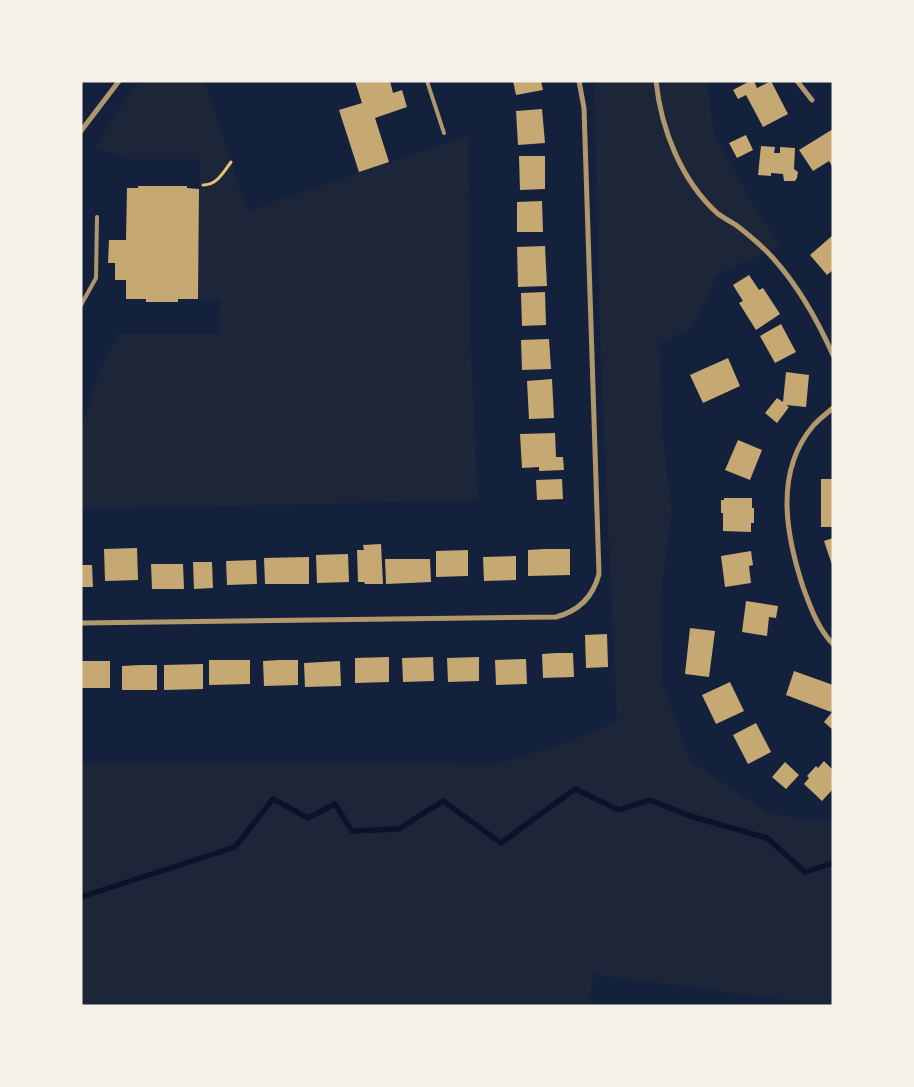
<svg xmlns="http://www.w3.org/2000/svg" width="914" height="1087" viewBox="0 0 914 1087" font-family="'Titillium Web',sans-serif">
	<style>
		.green { fill: #1d2539 }
		.lines { fill: none; stroke-linecap: round; stroke-linejoin: round }
		.stream { stroke: #0b132b; stroke-width: 5.5 }
		.building { fill: #c6a872 }
		.path { stroke: #e5c07b; stroke-width: 3 }
		.service { stroke: #b1986c; stroke-width: 4 }
		.minor { stroke: #b1986c; stroke-width: 5 }
	</style>
	<rect width="100%" height="100%" fill="#14213d"/>
	<!-- green -->
	<g class="green">
		<path d="M141,81H204L247,211L468,136L470,329L478,500L238,506L81,508V430L100,369L119,334H221L220,300L198,299L200,159H128L95,147L132,90Z"/>
		<path d="M594,81H707L714,134L757,211L780,244L717,275L693,327L659,344L663,440L672,509L661,594L662,682L690,761L770,814L833,822V1006L593,974L590,1006H81V762L495,765L573,740L617,722L600,342Z"/>
	</g>
	<g class="lines">
		<!-- stream -->
		<path class="stream" d="M81,897L235,847L273,799L308,818L335,804L352,831L399,829L443,801L501,843L575,789L619,810L650,800L690,816L767,838L805,872L833,863"/>
	</g>
	<!-- building -->
	<g class="building">
		<path d="M355,81H390L393,93L402,90L407,107L375,118L389,162L359,172L339,110L362,103Z"/>
		<path d="M513,81H541L543,90L516,95Z"/>
		<path d="M750,81H754L757,88L771,81L788,114L763,127L746,95L738,99L733,90Z"/>
		<path d="M542,109L545,143L518,145L516,111Z"/>
		<path d="M833,129V168L829,161L813,171L799,150Z"/>
		<path d="M746,135L753,150L737,158L729,143Z"/>
		<path d="M761,146L775,147L774,153H780V147L795,148L794,169L798,172L797,178L795,181H784L783,174L771,173V176L758,175Z"/>
		<path d="M519,156H545V189L520,190Z"/>
		<path d="M138,186H187V188L199,189L198,299H178V302H146V299H126V280H115V263H108L109,240H126L127,188H138Z"/>
		<path d="M542,201L543,232H517V202Z"/>
		<path d="M833,235V270L827,275L810,255Z"/>
		<path d="M545,246L547,286L518,287L517,247Z"/>
		<path d="M749,275L759,290L763,288L780,314L756,330L739,303L743,301L733,285Z"/>
		<path d="M545,292L546,325L522,326L521,293Z"/>
		<path d="M781,324L796,352L775,363L760,336Z"/>
		<path d="M549,339L551,369L522,370L521,340Z"/>
		<path d="M728,358L740,386L703,403L690,375Z"/>
		<path d="M786,372L809,375L806,407L786,405L789,407L777,423L765,413L777,398L783,402Z"/>
		<path d="M552,379L554,418L529,419L527,381Z"/>
		<path d="M555,433L556,457H563L564,470L539,471V467L522,468L520,434Z"/>
		<path d="M738,440L762,450L750,480L725,470Z"/>
		<path d="M562,479L563,499L537,500L536,480Z"/>
		<rect x="821" y="479" width="12" height="48"/>
		<path d="M724,498H752V508H754V523H751V532L723,531V513H721V500H724Z"/>
		<path d="M833,538V565H832L824,541Z"/>
		<path d="M381,544L383,584H365L364,582H358L357,550H364L363,545Z"/>
		<path d="M137,548L138,580L105,581L104,549Z"/>
		<path d="M545,549H570V575L528,576V550Z"/>
		<path d="M468,550V576L436,577V551Z"/>
		<path d="M751,551L753,565L749,566L751,583L725,587L721,556Z"/>
		<path d="M348,554L349,582L317,583L316,555Z"/>
		<path d="M516,556V580L484,581L483,557Z"/>
		<path d="M309,557V584H265L264,558Z"/>
		<path d="M385,559H430L431,582L386,584Z"/>
		<path d="M256,560L257,584L227,585L226,561Z"/>
		<path d="M193,562H212L213,588L194,589Z"/>
		<path d="M151,564H183L184,589H152Z"/>
		<path d="M81,565H92L93,587H81Z"/>
		<path d="M746,601L778,606L776,618L769,617L767,636L742,632Z"/>
		<path d="M690,628L715,631L709,677L685,674Z"/>
		<path d="M607,634L608,667L586,668L585,635Z"/>
		<path d="M557,653H573L574,677L543,678L542,654Z"/>
		<path d="M389,657V682L355,683V658Z"/>
		<path d="M433,657L434,681L403,682L402,658Z"/>
		<path d="M479,657V681L448,682L447,658Z"/>
		<path d="M526,659L527,684L496,685L495,660Z"/>
		<path d="M209,660H250V684L209,685Z"/>
		<path d="M280,660H298V685L264,686L263,661Z"/>
		<rect x="81" y="661" width="29" height="27"/>
		<path d="M340,661L341,686L305,687L304,663Z"/>
		<path d="M203,664V689L164,690V665Z"/>
		<path d="M140,665H157V690H122V666Z"/>
		<path d="M794,671L833,685V707L831,712L786,695Z"/>
		<path d="M730,682L744,711L716,724L702,695Z"/>
		<path d="M833,711V730L824,722Z"/>
		<path d="M756,723L771,752L748,764L733,735Z"/>
		<path d="M824,761L833,770V789L822,801L804,784L809,778L807,776L816,766L818,768Z"/>
		<path d="M785,762L799,775L786,789L772,777Z"/>
	</g>
	<g class="lines">
		<!-- path -->
		<path class="path" d="M203,185C217,185 223,173 231,162"/>
		<!-- service -->
		<g class="service">
			<path d="M427,81L444,133"/>
			<path d="M81,305L96,278L97,217"/>
		</g>
		<!-- minor -->
		<g class="minor">
			<path d="M656,81C661,129 681,180 717,213C723,218 730,221 736,225C749,235 762,246 773,258C799,287 817,319 833,355"/>
			<path d="M797,81L812,100"/>
			<path d="M81,131L119,81"/>
			<path d="M833,408C826,414 818,420 813,426C774,472 786,535 803,587C810,606 818,629 833,644"/>
			<path d="M81,623L556,617C579,611 593,597 599,574L584,108L579,81"/>
		</g>
	</g>
	<!-- border -->
	<rect width="914" height="1087" fill="none" stroke="#f6f1e7" stroke-width="165"/>
</svg>
